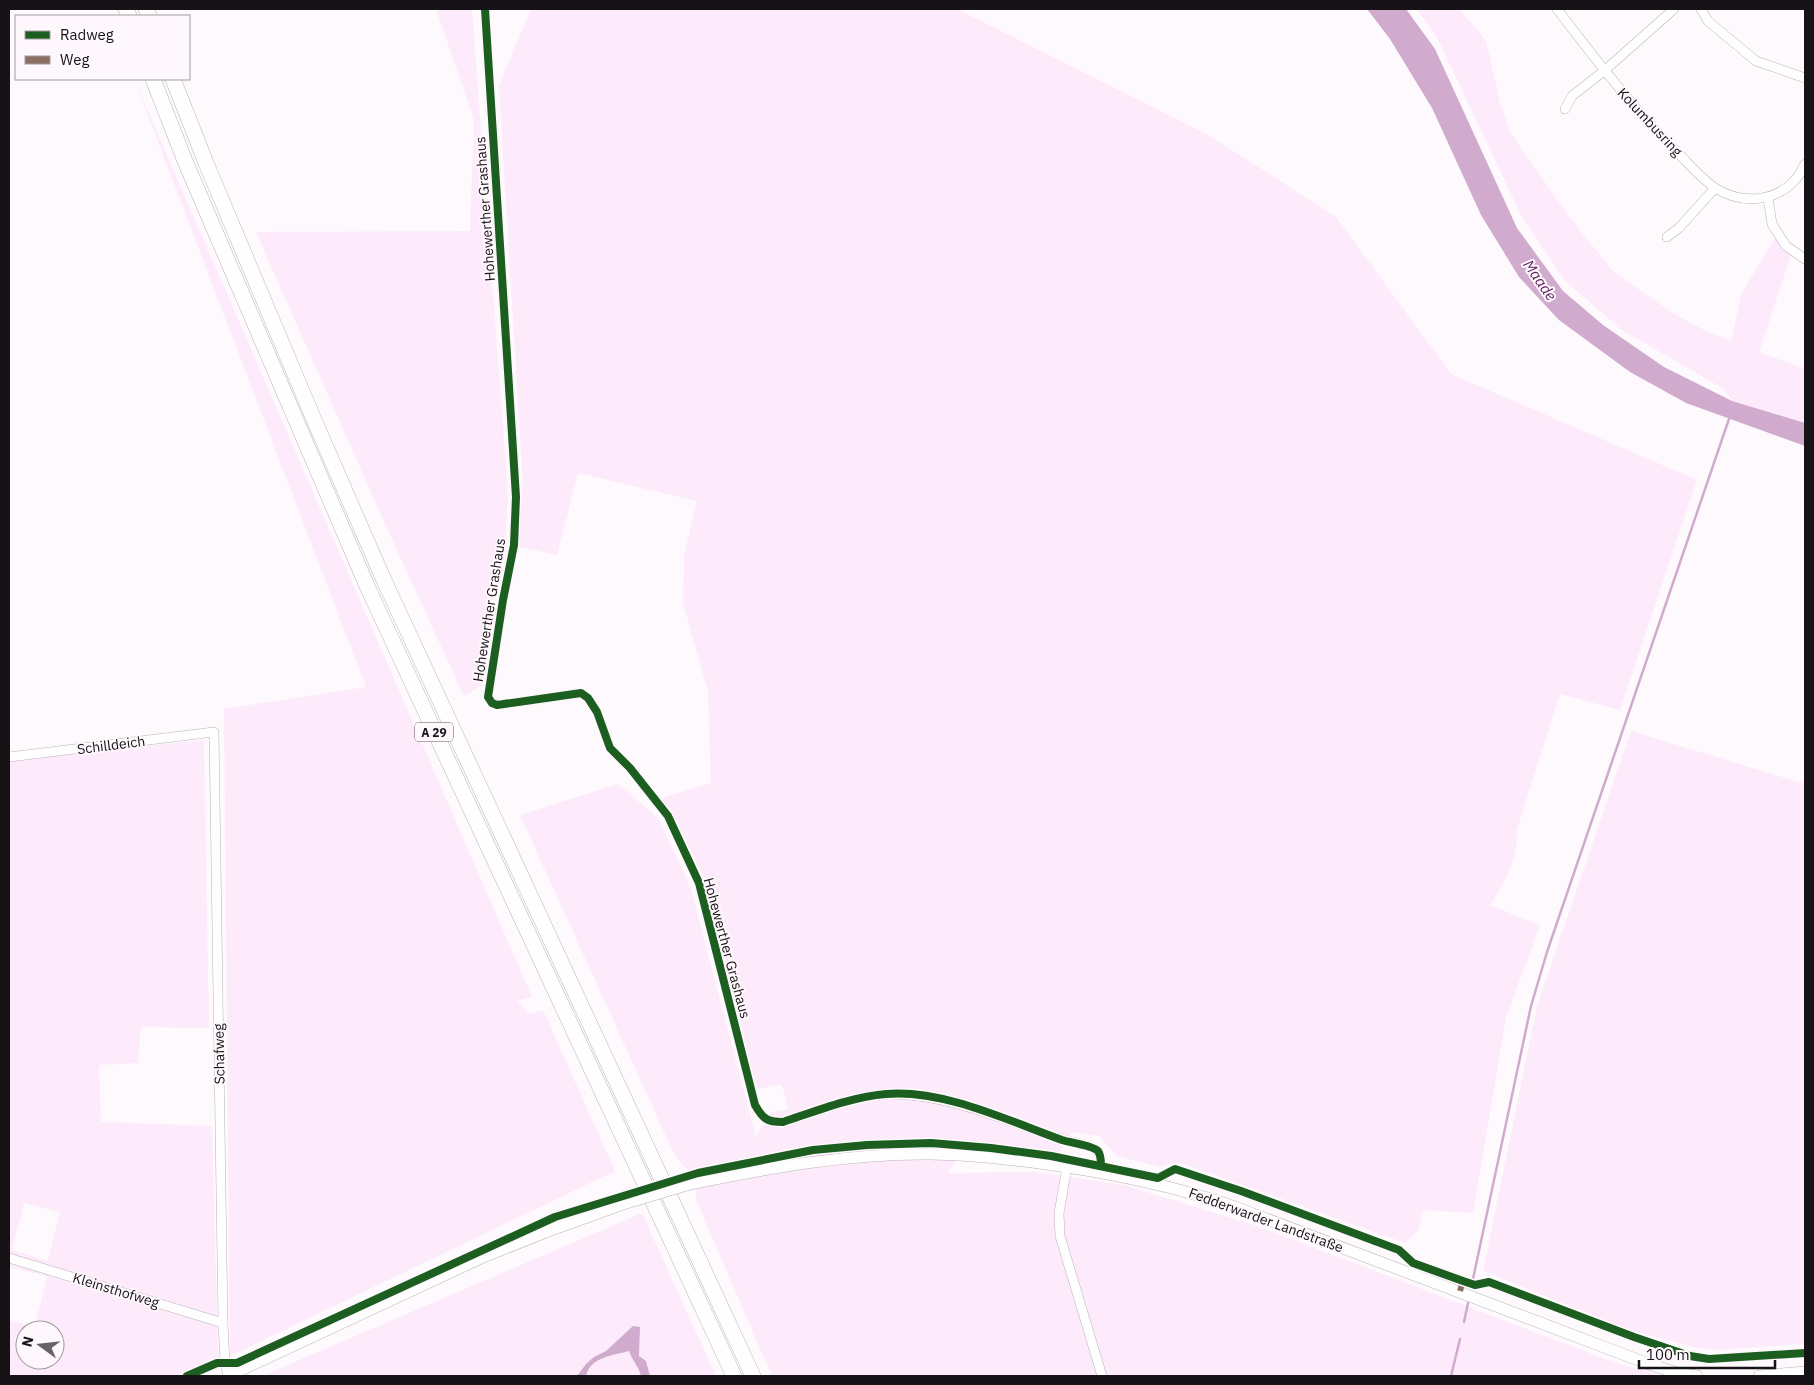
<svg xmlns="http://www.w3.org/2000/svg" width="1814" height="1385" viewBox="0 0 1814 1385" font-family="'IBM Plex Sans',sans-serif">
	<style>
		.green { fill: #fdebfb; fill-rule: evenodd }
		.water { fill: #d1abce }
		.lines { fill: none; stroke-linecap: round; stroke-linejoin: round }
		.stream { stroke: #d1abce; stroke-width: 2.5 }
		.street-casing { stroke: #b8b4b7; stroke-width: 10 }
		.secondary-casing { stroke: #b8b4b7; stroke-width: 12 }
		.highway-casing { stroke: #b8b4b7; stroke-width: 16 }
		.street { stroke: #fffeff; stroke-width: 9 }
		.secondary { stroke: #fffeff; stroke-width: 11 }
		.highway { stroke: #fffeff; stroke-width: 15 }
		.secondary-bridge-casing { stroke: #b8b4b7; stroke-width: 12; stroke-linecap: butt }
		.secondary-bridge { stroke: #fffeff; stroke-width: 11 }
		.quiet { stroke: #8d6e63; stroke-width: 6; stroke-dasharray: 12 6; stroke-linecap: butt }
		.cycleway-casing { stroke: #fef8fd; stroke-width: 11 }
		.cycleway { stroke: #1b5e20; stroke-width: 8 }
		.labels { text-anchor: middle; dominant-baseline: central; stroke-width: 4; stroke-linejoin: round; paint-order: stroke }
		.shield { fill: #fef8fd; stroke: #5c575b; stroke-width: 1 }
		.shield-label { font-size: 12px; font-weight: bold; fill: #161215 }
		.street-label { font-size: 14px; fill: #161215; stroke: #fef8fd }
		.water-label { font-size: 15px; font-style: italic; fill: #5c1d5b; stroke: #fef8fd }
	</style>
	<rect width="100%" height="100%" fill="#fdf9fc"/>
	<!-- green -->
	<g class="green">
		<path d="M436,9H472L508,495L505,538L482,685L464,696L381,515L256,232L470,231L474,120Z"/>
		<path d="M531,9H957L1210,136L1336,217L1451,374L1697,480L1620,710L1560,694L1517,829C1516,833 1517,836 1517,840C1515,864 1503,886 1490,905L1540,925L1506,1018L1473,1213L1423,1210L1419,1230L1405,1243L1178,1162L1161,1167L1117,1156L1099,1136L1073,1132L1059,1152L966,1144L948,1173L1035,1172L1124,1185L1257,1226L1616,1363L1663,1376H772L697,1202C695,1179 691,1173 675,1156L520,815L618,784L658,818L690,886L756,1137L770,1112L788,1109L782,1084L757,1089L705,880L690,849L662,798L711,783L708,691L683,603L684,556L697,501L578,473L557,555L516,546L523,485L499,86Z"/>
		<path d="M1416,9H1460L1486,41L1500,102L1510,132L1569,217L1613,271L1671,312L1700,328L1731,341L1742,292L1776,237L1791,255L1759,352L1805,369V423L1732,401L1724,389L1622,330L1565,281L1522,217L1436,35Z"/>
		<path d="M134,79L532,997L517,1001L529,1014L543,1010L615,1171L230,1356L224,709L366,687Z"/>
		<path d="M1631,731L1805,784V1344L1718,1350L1693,1347L1627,1329L1483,1271L1537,1006Z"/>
		<path d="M204,740L209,1028L141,1027L138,1063L99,1065L101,1122L212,1126L218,1358L176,1376H9V1320L35,1327L47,1276L9,1267V761ZM24,1203L60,1212L48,1261L12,1250ZM25,1330H55V1360H25Z"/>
		<path d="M642,1213L716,1376H262Z"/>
	</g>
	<!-- water -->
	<g class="water">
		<path d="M1367,9H1406L1435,49L1517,228L1563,291L1603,325L1664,367L1732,401L1805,423V446L1686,403L1630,372L1559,320L1519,277L1481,215L1432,108L1390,39Z"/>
		<path d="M633,1326L640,1327L639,1356L646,1361L650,1376H641C639,1367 632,1360 629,1351C614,1355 590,1357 586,1376H577L586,1364L594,1357L606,1351Z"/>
	</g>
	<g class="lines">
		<!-- stream -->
		<g class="stream">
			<path d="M1473,1279L1531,1006L1547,952L1730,416"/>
			<path d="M1464,1322L1468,1303"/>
			<path d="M1451,1376L1460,1339"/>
		</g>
		<defs>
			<g id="street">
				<path d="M485,9L516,497L514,545L503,600L488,697L492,703L497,705L581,693L588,698L597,712L610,748L630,768L668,816L699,883L755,1105C763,1119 767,1122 783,1122C812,1113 859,1094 889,1094C950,1094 1004,1120 1061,1139C1070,1142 1091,1145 1097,1151C1103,1156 1101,1165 1101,1172"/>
				<path d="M1557,9C1595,59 1634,109 1679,154C1690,165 1702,179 1715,188C1741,204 1774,203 1795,180C1799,176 1802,169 1805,164"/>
				<path d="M1701,9L1708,21L1756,61L1805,78"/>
				<path d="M1565,109L1572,96L1604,71L1674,9"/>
				<path d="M1768,198L1772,224L1786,246L1805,259"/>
				<path d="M1667,237L1679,228L1715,188"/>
				<path d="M9,757L214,732L223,1323L225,1363L228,1376"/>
				<path d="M1067,1167L1059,1213L1060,1236L1102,1376"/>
				<path d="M9,1258L223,1323"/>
			</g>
			<g id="secondary">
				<path d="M690,1184C769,1168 850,1153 930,1154C964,1154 998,1158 1032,1162C1101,1171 1169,1184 1235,1207L1646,1363L1677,1373L1697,1376"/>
				<path d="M228,1376L481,1258L551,1230L623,1204"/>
				<path d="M1759,1376L1805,1372"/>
			</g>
			<g id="highway">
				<path d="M126,9L129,16"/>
				<path d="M146,9L149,16"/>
				<path d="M153,79L185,161L367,586L734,1376"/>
				<path d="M173,79L206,163L315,422L383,578L753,1376"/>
			</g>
		</defs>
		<!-- street casing -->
		<use href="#street" class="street-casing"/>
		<!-- secondary casing -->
		<use href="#secondary" class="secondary-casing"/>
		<!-- highway casing -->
		<use href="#highway" class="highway-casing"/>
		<!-- street -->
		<use href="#street" class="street"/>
		<!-- secondary -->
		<use href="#secondary" class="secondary"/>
		<!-- highway -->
		<use href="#highway" class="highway"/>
		<defs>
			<path id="secondary-bridge" d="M623,1204L690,1184"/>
		</defs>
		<!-- secondary-bridge casing -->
		<use href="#secondary-bridge" class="secondary-bridge-casing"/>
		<!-- secondary-bridge -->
		<use href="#secondary-bridge" class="secondary-bridge"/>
		<!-- quiet -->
		<path class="quiet" d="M1460,1291L1463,1281"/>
		<defs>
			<g id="cycleway">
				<path d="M485,9L516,497L514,545L503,600L488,697L492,703L497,705L581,693L588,698L597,712L610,748L630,768L668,816L699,883L755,1105C763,1119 767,1122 783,1122C816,1111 851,1097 886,1094C943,1089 1009,1121 1062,1140C1071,1143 1092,1145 1098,1151C1101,1155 1101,1161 1101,1166"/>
				<path d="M187,1376L217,1363H237L555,1217L698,1173L813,1150L867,1145L931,1143L991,1148L1051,1156L1158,1178L1175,1169L1241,1191L1399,1250L1413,1263L1463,1281L1475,1285L1489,1282L1634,1337L1690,1356L1709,1359L1805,1353"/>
			</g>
		</defs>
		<!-- cycleway casing -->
		<use href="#cycleway" class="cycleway-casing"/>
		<!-- cycleway -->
		<use href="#cycleway" class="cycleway"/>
	</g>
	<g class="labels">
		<!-- shield labels -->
		<rect class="shield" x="415" y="722.5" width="38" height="19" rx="4"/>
		<g class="shield-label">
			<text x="434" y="732">A 29</text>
		</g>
		<!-- street labels -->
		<g class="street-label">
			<text transform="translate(1650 122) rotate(47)">Kolumbusring</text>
			<text transform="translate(485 209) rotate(-94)">Hohewerther Grashaus</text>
			<text transform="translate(489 610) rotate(-81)">Hohewerther Grashaus</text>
			<text transform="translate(111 745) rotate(-7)">Schilldeich</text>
			<text transform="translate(727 948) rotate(75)">Hohewerther Grashaus</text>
			<text transform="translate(219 1054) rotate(-91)">Schafweg</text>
			<text transform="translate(1266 1220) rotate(20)">Fedderwarder Landstraße</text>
			<text transform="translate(116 1290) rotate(17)">Kleinsthofweg</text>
		</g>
		<!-- water labels -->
		<g class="water-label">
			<text transform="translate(1540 280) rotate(55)">Maade</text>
		</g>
	</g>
	<!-- border -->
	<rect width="1814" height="1385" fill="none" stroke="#161215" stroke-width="20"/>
	<!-- legend -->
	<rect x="15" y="15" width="175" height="65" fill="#fef8fd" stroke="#a19ca0"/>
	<rect x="25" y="31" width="25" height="8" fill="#1b5e20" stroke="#a19ca0"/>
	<text x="60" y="40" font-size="15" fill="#161215">Radweg</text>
	<rect x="25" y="56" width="25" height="8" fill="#8d6e63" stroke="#a19ca0"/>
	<text x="60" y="65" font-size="15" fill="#161215">Weg</text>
	<!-- north arrow -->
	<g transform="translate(40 1345) rotate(285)"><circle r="24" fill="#fef8fd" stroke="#a19ca0"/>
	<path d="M0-4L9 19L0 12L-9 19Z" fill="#676366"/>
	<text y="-8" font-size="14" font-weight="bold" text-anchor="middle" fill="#161215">N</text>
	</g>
	<!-- scale -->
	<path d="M1639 1360v8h136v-8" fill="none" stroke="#161215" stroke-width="2.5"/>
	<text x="1646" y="1360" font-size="15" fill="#161215" stroke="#fef8fd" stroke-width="4" paint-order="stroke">100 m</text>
</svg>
